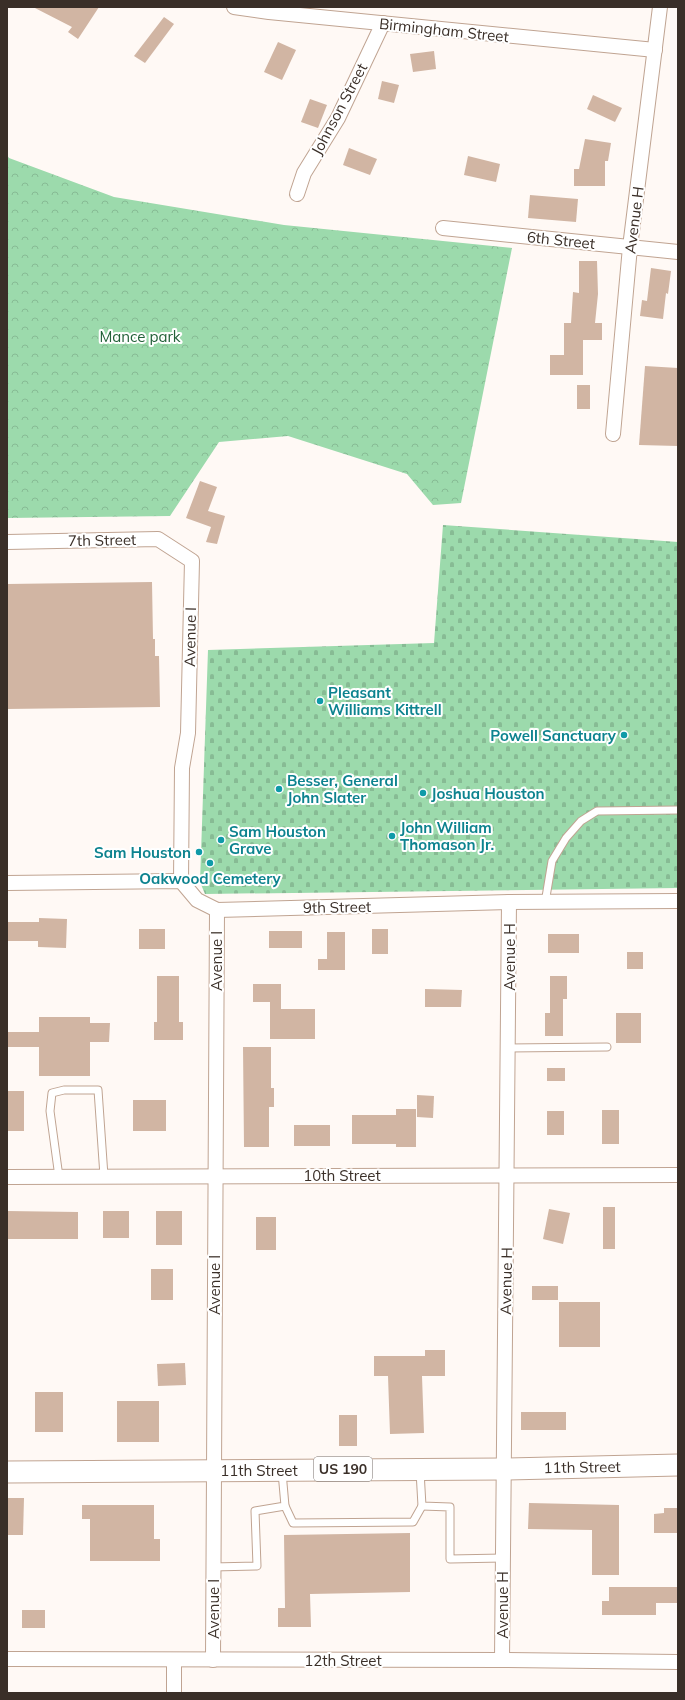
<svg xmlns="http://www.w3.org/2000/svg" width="685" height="1700" viewBox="0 0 685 1700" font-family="Mulish,sans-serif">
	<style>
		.cemetery { fill: url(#cemetery-stones) }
		.park { fill: url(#park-crowns) }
		.building { fill: #d1b5a3 }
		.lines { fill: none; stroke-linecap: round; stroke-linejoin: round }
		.lane-casing { stroke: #c0a492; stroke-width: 9 }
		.street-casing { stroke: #c0a492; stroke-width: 16 }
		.primary-casing { stroke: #c0a492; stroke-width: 23 }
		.lane { stroke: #fff; stroke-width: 7 }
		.street { stroke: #fff; stroke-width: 14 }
		.primary { stroke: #fff; stroke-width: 21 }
		.culture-dot { fill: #0f9aa8; stroke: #fff; stroke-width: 1.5 }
		.labels { text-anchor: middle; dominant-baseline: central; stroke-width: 4; stroke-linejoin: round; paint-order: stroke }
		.shield { fill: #fff; stroke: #756d68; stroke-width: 1 }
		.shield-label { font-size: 14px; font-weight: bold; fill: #3a2f28 }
		.street-label { font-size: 15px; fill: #3a2f28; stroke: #fff }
		.park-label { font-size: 15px; fill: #226138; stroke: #fff }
		.culture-label { font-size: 15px; font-weight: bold; fill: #0d838f; stroke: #fff; text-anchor: start }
	</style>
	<defs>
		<pattern id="cemetery-stones" width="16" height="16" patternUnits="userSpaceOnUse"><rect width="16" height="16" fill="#9cdaac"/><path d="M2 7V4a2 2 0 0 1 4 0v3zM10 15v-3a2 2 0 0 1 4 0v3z" fill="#87bb94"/></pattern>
		<pattern id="park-crowns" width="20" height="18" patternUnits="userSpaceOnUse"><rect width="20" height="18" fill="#9cdaac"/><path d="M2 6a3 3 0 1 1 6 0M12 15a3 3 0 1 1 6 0" fill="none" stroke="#87bb94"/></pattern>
	</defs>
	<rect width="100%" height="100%" fill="#fff9f5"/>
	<!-- cemetery -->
	<path class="cemetery" d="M443,525L678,542V888L205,894L200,882L208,650L434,643Z"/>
	<!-- park -->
	<path class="park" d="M7,155L9,158L114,197L284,225L512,248L461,503L433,505L407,474L288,436L219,442L170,516L7,518Z"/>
	<!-- building -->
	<g class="building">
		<path d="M33,7H99L78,39L68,32L72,27Z"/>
		<path d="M164,17L174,24L145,63L134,56Z"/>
		<path d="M278,42L296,50L282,80L264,72Z"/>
		<path d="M434,51L436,69L413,72L410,54Z"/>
		<path d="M382,81L399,85L394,103L378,99Z"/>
		<path d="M593,95L622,108L615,122L587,109Z"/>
		<path d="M310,99L327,105L318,128L301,122Z"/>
		<path d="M585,139L611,143L608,161H605V186H574V169H579Z"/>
		<path d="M349,148L377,159L370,175L343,165Z"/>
		<path d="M468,156L500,164L496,182L464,175Z"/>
		<path d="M530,195L578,199L576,222L528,218Z"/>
		<path d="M579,261H597L598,294L595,323H602V340H583V375H550V355H564V323H571L573,292L579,293Z"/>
		<path d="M651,268L671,271L668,294L666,293L663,319L640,316L642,300L647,301Z"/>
		<path d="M645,366L678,368V446L639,445Z"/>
		<rect x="577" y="385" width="13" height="24"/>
		<path d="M200,481L217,487L208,511L225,516L217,544L206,542L211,527L186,518Z"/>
		<path d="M152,582L153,639H155V656H159L160,707L7,709V584Z"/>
		<path d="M39,918L67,919L66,948L38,947V941H7V922H39Z"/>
		<rect x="139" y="929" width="26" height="20"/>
		<rect x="372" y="929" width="16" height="25"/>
		<rect x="269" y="931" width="33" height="17"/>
		<path d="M327,932H345V970H318V959H327Z"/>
		<rect x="548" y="934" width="31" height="19"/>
		<rect x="627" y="952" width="16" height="17"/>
		<path d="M157,976H179V1022H183V1040H154V1022H157Z"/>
		<path d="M550,976H567V999H563V1036H545V1013H550Z"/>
		<path d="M253,984H281V1009H315V1039H270V1002H253Z"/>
		<path d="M425,989L462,990L461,1007H425Z"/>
		<rect x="616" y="1013" width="25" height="30"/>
		<path d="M39,1017H90V1023H110L109,1042H90V1076H39V1047H7V1032H39Z"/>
		<path d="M243,1047H271V1088H274V1107H269V1147H244Z"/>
		<rect x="547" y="1068" width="18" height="13"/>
		<rect x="7" y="1091" width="17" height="40"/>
		<path d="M417,1095L434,1096L433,1118L417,1117Z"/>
		<rect x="133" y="1100" width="33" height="31"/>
		<path d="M396,1109H416V1147H396V1144H352V1115H396Z"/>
		<rect x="602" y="1110" width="17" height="34"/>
		<rect x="547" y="1111" width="17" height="24"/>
		<rect x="294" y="1125" width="36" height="21"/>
		<rect x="603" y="1207" width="12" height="42"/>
		<path d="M549,1209L570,1213L563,1244L543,1239Z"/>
		<path d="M7,1211L78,1212V1239H7Z"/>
		<rect x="103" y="1211" width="26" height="27"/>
		<rect x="156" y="1211" width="26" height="34"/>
		<rect x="256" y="1217" width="20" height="33"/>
		<rect x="151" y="1269" width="22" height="31"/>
		<rect x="532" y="1286" width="26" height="14"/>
		<rect x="559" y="1302" width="41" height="45"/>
		<path d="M425,1350H445V1376H422L424,1433L390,1434L388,1376H374V1356H425Z"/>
		<path d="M185,1363L186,1385L158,1386L157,1364Z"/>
		<rect x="35" y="1392" width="28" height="40"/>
		<rect x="117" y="1401" width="42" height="41"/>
		<rect x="521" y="1412" width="45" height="18"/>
		<rect x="339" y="1415" width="18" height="31"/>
		<path d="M7,1498H24L23,1535H7Z"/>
		<path d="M529,1503L619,1505V1575H592V1530L528,1529Z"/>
		<path d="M82,1505H154V1539H160V1561H90V1519H82Z"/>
		<path d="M664,1508H678V1533H654V1514L664,1513Z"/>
		<path d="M410,1533V1592L310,1594L311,1627H278V1608H285L284,1535Z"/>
		<path d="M609,1587H678V1603H656V1615H602V1601H609Z"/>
		<rect x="22" y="1610" width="23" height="18"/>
	</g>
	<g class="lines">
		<defs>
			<g id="lane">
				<path d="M545,903L552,861L566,838L581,821L597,811L678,810"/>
				<path d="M508,1048L607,1047"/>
				<path d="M59,1177L50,1111L52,1093L64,1090H98L104,1176"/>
				<path d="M420,1471L422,1506L450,1507V1559L503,1558"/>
				<path d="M285,1506L293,1523L413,1522L422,1506"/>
				<path d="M213,1567L257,1566L255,1511L285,1506L282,1472"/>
			</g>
			<g id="street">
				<path d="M234,7L269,12L655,50"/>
				<path d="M297,194L304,173L338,118L383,23"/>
				<path d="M443,228L678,252"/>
				<path d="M613,434L630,247L660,7"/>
				<path d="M7,542L158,539L192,561L188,733L182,768L181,881"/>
				<path d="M7,883L181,881L197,900L217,910L509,902L678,901"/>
				<path d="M7,1177L678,1175"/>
				<path d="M7,1659L502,1660L678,1662"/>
				<path d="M174,1660V1693"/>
				<path d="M213,1660L217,910"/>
				<path d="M502,1660L509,902"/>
			</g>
			<path id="primary" d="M7,1472L503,1469L678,1465"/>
		</defs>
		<!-- lane casing -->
		<use href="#lane" class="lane-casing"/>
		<!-- street casing -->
		<use href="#street" class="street-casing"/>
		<!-- primary casing -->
		<use href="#primary" class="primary-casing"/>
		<!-- lane -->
		<use href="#lane" class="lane"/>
		<!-- street -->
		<use href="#street" class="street"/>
		<!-- primary -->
		<use href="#primary" class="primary"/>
	</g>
	<!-- markers -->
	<g class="culture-dot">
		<circle cx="320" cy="701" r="4"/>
		<circle cx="624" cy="735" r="4"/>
		<circle cx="279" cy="789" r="4"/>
		<circle cx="423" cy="793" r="4"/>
		<circle cx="392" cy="836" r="4"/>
		<circle cx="221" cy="840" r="4"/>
		<circle cx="199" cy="852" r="4"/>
		<circle cx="210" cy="863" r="4"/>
	</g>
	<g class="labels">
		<!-- shield labels -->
		<rect class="shield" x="314" y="1457" width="58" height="24" rx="3"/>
		<g class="shield-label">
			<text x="343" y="1469">US 190</text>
		</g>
		<!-- street labels -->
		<g class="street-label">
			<text transform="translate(444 30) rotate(6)">Birmingham Street</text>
			<text transform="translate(339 109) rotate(-62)">Johnson Street</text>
			<text transform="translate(634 220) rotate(-83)">Avenue H</text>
			<text transform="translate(561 240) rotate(6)">6th Street</text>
			<text transform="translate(102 540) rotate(-1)">7th Street</text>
			<text transform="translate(190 637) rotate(-89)">Avenue I</text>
			<text transform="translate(337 907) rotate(-1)">9th Street</text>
			<text transform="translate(509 957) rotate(-90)">Avenue H</text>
			<text transform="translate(216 961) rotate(-90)">Avenue I</text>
			<text x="342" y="1175">10th Street</text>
			<text transform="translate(506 1281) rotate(-89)">Avenue H</text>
			<text transform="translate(214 1285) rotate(-90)">Avenue I</text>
			<text transform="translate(582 1467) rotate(-1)">11th Street</text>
			<text x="259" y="1470">11th Street</text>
			<text transform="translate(502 1605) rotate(-90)">Avenue H</text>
			<text transform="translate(213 1609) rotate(-90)">Avenue I</text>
			<text x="343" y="1660">12th Street</text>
		</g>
		<!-- park labels -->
		<g class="park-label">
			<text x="140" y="336">Mance park</text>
		</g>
		<!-- culture labels -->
		<g class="culture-label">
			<text x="328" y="692">Pleasant<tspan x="328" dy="17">Williams Kittrell</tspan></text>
			<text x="616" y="735" text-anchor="end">Powell Sanctuary</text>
			<text x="287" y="780">Besser, General<tspan x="287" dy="17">John Slater</tspan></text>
			<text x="431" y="793">Joshua Houston</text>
			<text x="400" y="827">John William<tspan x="400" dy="17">Thomason Jr.</tspan></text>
			<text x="229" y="831">Sam Houston<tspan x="229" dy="17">Grave</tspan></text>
			<text x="191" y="852" text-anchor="end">Sam Houston</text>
			<text x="210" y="878" text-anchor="middle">Oakwood Cemetery</text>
		</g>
	</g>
	<!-- border -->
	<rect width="685" height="1700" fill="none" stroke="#3a2f28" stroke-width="16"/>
</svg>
